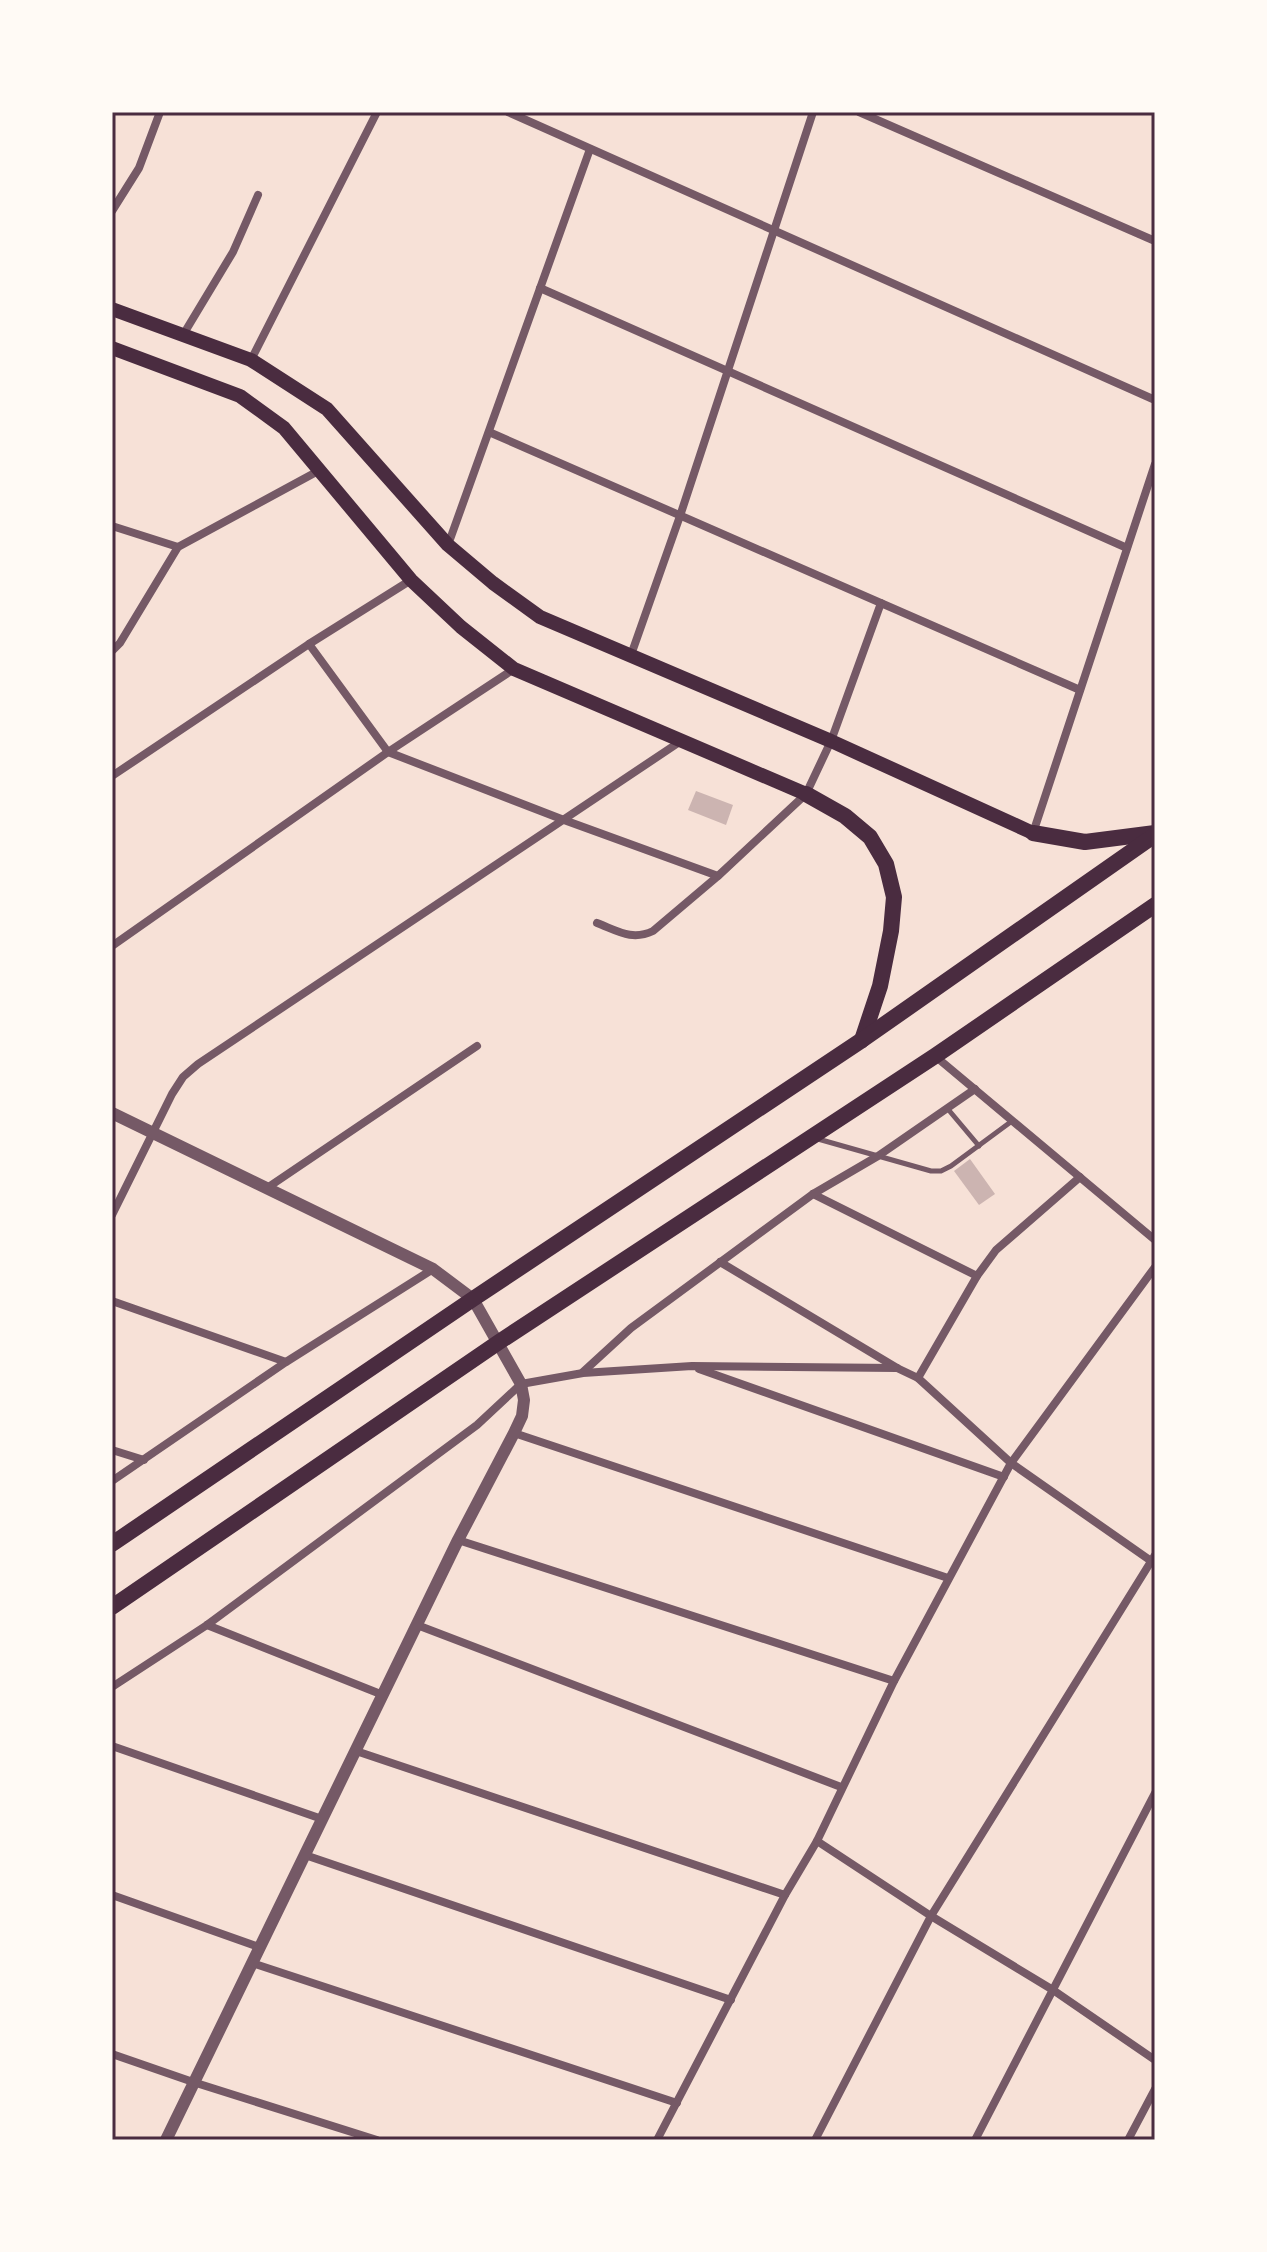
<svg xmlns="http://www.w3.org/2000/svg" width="1267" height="2252" viewBox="0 0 1267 2252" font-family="'Nunito Sans',sans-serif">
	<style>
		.building { fill: #ccb4b1 }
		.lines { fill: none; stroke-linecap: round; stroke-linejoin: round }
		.service { stroke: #755966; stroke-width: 5 }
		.minor { stroke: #755966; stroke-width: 8 }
		.tertiary { stroke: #755966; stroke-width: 12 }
		.secondary { stroke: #4a2c40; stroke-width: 14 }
		.trunk { stroke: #4a2c40; stroke-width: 16 }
		.neatline { fill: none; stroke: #4a2c40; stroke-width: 3 }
	</style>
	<rect width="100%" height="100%" fill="#f7e1d7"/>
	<!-- building -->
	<g class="building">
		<path d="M696,791L733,805L726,825L688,810Z"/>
		<path d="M970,1159L995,1194L979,1205L954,1171Z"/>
	</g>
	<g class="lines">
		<!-- service -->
		<g class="service">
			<path d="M947,1108L979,1146"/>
			<path d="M818,1139L931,1171H941L951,1166L1012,1121"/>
		</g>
		<!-- minor -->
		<g class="minor">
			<path d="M508,112L1155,400"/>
			<path d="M859,112L1155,241"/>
			<path d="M112,211L139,168L160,112"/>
			<path d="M540,288L1127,548"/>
			<path d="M183,335L233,252L258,195"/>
			<path d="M251,360L377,112"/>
			<path d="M489,432L1080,690"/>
			<path d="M112,526L178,547"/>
			<path d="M448,545L590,149"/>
			<path d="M309,644L388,752L564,820L718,876"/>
			<path d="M112,651L120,643L178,547L320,470"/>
			<path d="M631,655L680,516L813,112"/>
			<path d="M112,776L309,644L411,580"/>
			<path d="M1033,833L1155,464"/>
			<path d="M597,923C618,931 632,941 653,931L718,876L806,794L831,741L881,603"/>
			<path d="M112,946L388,752L514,669"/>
			<path d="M935,1056L1155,1240"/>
			<path d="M267,1188L477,1046"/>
			<path d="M813,1194L977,1276"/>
			<path d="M112,1215L172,1094L183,1077L198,1064L681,741"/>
			<path d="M720,1262L897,1368L918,1378L1011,1463L1154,1563"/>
			<path d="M112,1301L286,1362"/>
			<path d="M699,1369L1004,1477"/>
			<path d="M583,1372L631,1328L813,1194L878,1156L975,1089"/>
			<path d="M918,1378L977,1276L996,1250L1080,1177"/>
			<path d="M514,1433L948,1578"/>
			<path d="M112,1450L144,1460"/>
			<path d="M112,1481L286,1362L433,1269"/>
			<path d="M458,1540L894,1681"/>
			<path d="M207,1625L383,1695"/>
			<path d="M417,1625L841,1787"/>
			<path d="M112,1687L207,1625L477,1425L521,1384L583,1373L692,1366L897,1368"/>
			<path d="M112,1746L322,1819"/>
			<path d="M356,1751L785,1895"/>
			<path d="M817,1841L931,1916L1053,1990L1155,2060"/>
			<path d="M305,1855L731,2000"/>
			<path d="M112,1895L259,1947"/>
			<path d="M252,1963L677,2103"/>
			<path d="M112,2054L193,2082L377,2140"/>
			<path d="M657,2140L785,1895L817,1841L894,1681L1011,1463L1155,1267"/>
			<path d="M815,2140L931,1916L1155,1555"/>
			<path d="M975,2140L1155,1793"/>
			<path d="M1128,2140L1155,2089"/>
		</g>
		<!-- tertiary -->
		<path class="tertiary" d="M112,1113L433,1269L473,1299L521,1384L524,1400L522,1416L514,1433L458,1540L166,2140"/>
		<!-- secondary -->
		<g class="secondary">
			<path d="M112,309L251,360L327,409L448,545L493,583L540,617L831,741L1033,833"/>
			<path d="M112,348L240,396L284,428L411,580L461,627L514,669L806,794"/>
		</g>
		<!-- trunk -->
		<g class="trunk">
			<path d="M806,794L845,816L870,837L886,864L894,897L891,931L880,986L862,1040"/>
			<path d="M1033,833L1085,842L1155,833"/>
			<path d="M112,1544L473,1299L862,1040L1155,835"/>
			<path d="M112,1607L499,1342L935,1056L1155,905"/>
		</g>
	</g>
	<!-- border -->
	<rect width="1267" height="2252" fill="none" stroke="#fffaf5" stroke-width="228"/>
	<rect x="114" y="114" width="1039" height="2024" class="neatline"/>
</svg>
